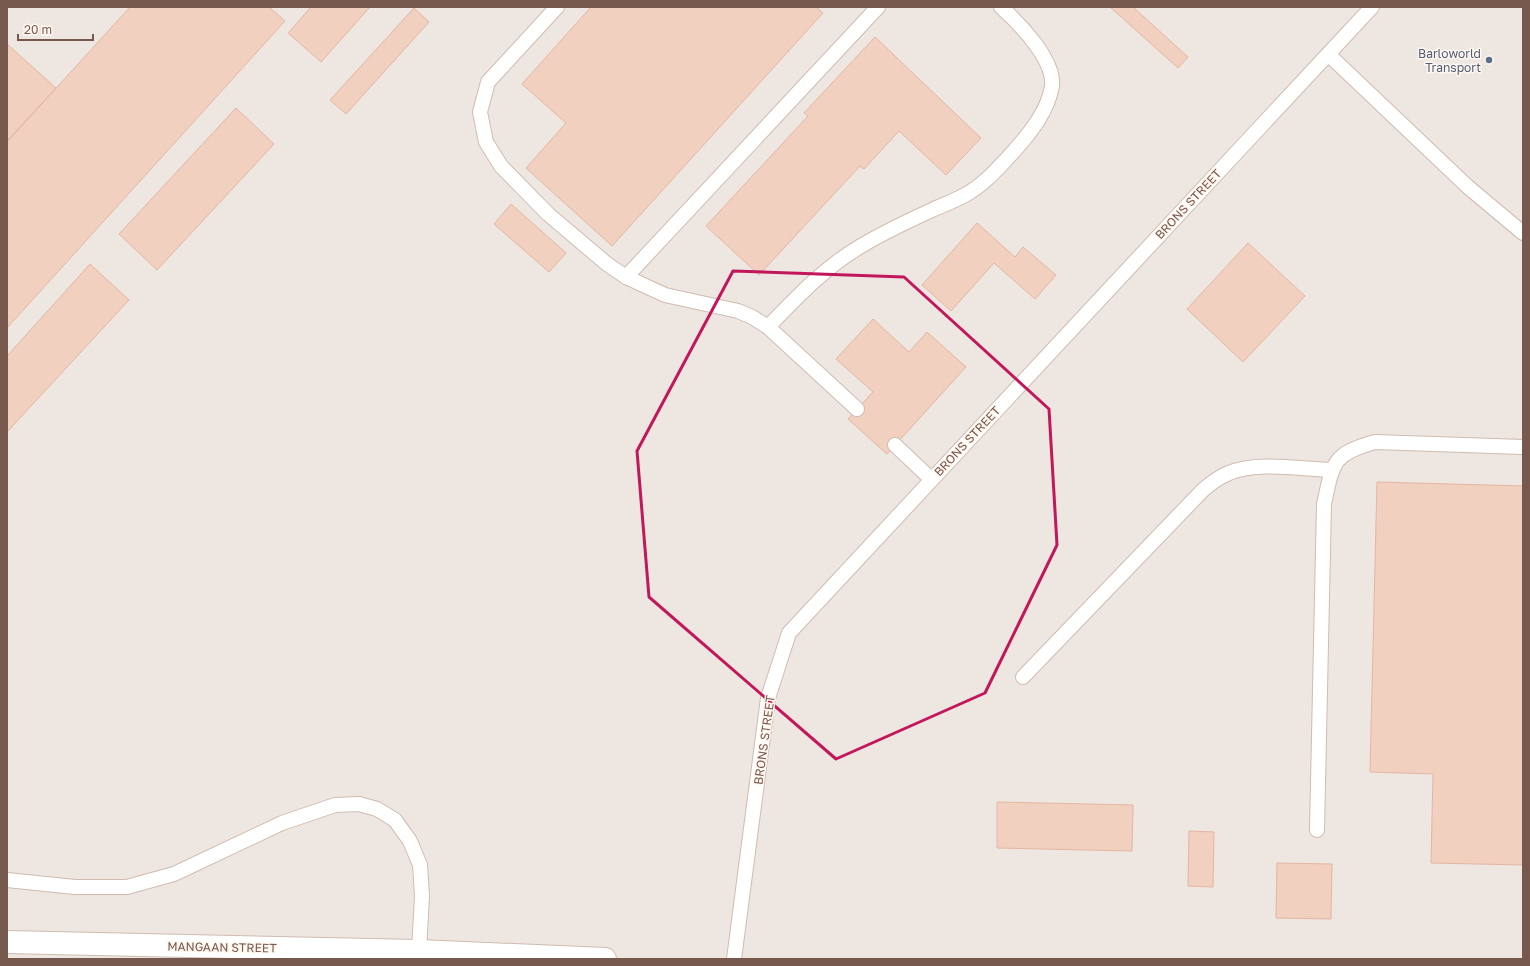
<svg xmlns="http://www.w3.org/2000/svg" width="1530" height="966" viewBox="0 0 1530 966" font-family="'Golos Text',sans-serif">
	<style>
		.industrial { fill: #ede6e1 }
		.building { fill: #f1d0c0; stroke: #e4b6a1 }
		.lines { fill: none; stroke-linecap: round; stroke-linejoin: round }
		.lane-casing { stroke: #d0bcb0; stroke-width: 16 }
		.street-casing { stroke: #d0bcb0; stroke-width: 24 }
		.lane { stroke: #fff; stroke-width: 14 }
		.street { stroke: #fff; stroke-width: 22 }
		.marked { fill: none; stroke: #c2185b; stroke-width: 3; stroke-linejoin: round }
		.service-dot { fill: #5c6f8a; stroke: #fff7ef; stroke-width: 1.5 }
		.labels { text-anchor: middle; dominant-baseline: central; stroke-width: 3; stroke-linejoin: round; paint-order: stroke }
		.service-label { font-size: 12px; fill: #4e5e75; stroke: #fff7ef; text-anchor: end }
		.street-label { font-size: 12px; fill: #76584c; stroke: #fff7ef }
	</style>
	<rect width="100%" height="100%" fill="#fcf3e8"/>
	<!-- industrial -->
	<rect class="industrial" x="7" y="7" width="1516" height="952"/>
	<!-- building -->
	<g class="building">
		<path d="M130,7H269L285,21L7,328V142Z"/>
		<path d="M311,7H370L321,62L288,33Z"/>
		<path d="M591,7H816L823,13L612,246L526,168L566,123L522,84Z"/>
		<path d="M1110,7H1133L1188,57L1178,68Z"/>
		<path d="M414,8L429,22L346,114L330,100Z"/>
		<path d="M875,37L981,138L946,175L899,131L864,169L860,166L759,275L706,226L808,116L804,113Z"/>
		<path d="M7,44L56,88L7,141Z"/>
		<path d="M236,108L274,144L157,270L119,234Z"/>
		<path d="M511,204L566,253L549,272L494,224Z"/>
		<path d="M977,223L1015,257L1023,247L1056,275L1035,299L994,263L951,311L922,285Z"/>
		<path d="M1248,243L1305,296L1243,362L1187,309Z"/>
		<path d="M90,264L129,300L7,432V356Z"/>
		<path d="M873,319L909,352L927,332L966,367L887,454L848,419L873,392L836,359Z"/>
		<path d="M1377,482L1523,486V865L1431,863L1433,774L1370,772Z"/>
		<path d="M997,802L1133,805L1132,851L997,848Z"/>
		<path d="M1189,831L1214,832L1213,887L1188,886Z"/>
		<path d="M1277,863L1332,864L1331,919L1276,918Z"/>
	</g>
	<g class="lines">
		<defs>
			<g id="lane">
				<path d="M557,7L488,82L480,112L486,142L501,166L548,214L607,264L626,277L665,295L738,311L752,317L768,327L857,409"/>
				<path d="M1329,55L1468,187L1523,233"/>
				<path d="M626,277L878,7"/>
				<path d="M768,327C797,297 825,267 861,246C884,232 908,221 932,210C943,205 954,201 965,195C985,184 999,167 1014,151C1030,133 1048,111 1052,86C1055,60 1019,23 1001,7"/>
				<path d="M895,445L931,479"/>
				<path d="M1023,677L1203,490C1211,483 1219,477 1229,473C1257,461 1301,469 1331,470"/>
				<path d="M1317,830L1324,504C1333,463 1332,454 1375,442L1523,447"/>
				<path d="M7,880L75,887H127L174,874L282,823L335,805L359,804L377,809L395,820L410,841L420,865L422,896L419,951"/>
				<path d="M734,959L768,698L789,633L1372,7"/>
			</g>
			<path id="street" d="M7,942L419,951L605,959"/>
		</defs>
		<!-- lane casing -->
		<use href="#lane" class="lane-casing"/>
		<!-- street casing -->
		<use href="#street" class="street-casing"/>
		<!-- lane -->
		<use href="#lane" class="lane"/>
		<!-- street -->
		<use href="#street" class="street"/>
	</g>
	<!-- marked area -->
	<path class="marked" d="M733,271L904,277L1049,409L1057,545L985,693L836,759L649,597L637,451Z"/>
	<!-- markers -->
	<circle class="service-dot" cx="1489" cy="60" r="4"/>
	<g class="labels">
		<!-- service labels -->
		<g class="service-label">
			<text x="1481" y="53">Barloworld<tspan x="1481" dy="14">Transport</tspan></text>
		</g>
		<!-- street labels -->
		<g class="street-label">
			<text transform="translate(1188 204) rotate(-47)">BRONS STREET</text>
			<text transform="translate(967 441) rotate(-47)">BRONS STREET</text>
			<text transform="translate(764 740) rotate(-82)">BRONS STREET</text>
			<text transform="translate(222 947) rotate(1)">MANGAAN STREET</text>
		</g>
	</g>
	<!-- border -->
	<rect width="1530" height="966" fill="none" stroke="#76584c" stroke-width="16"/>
	<!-- scale -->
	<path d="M18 34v6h75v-6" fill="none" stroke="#76584c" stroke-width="2"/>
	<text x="24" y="34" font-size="12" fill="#76584c" stroke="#fff7ef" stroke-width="3" paint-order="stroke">20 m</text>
</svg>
